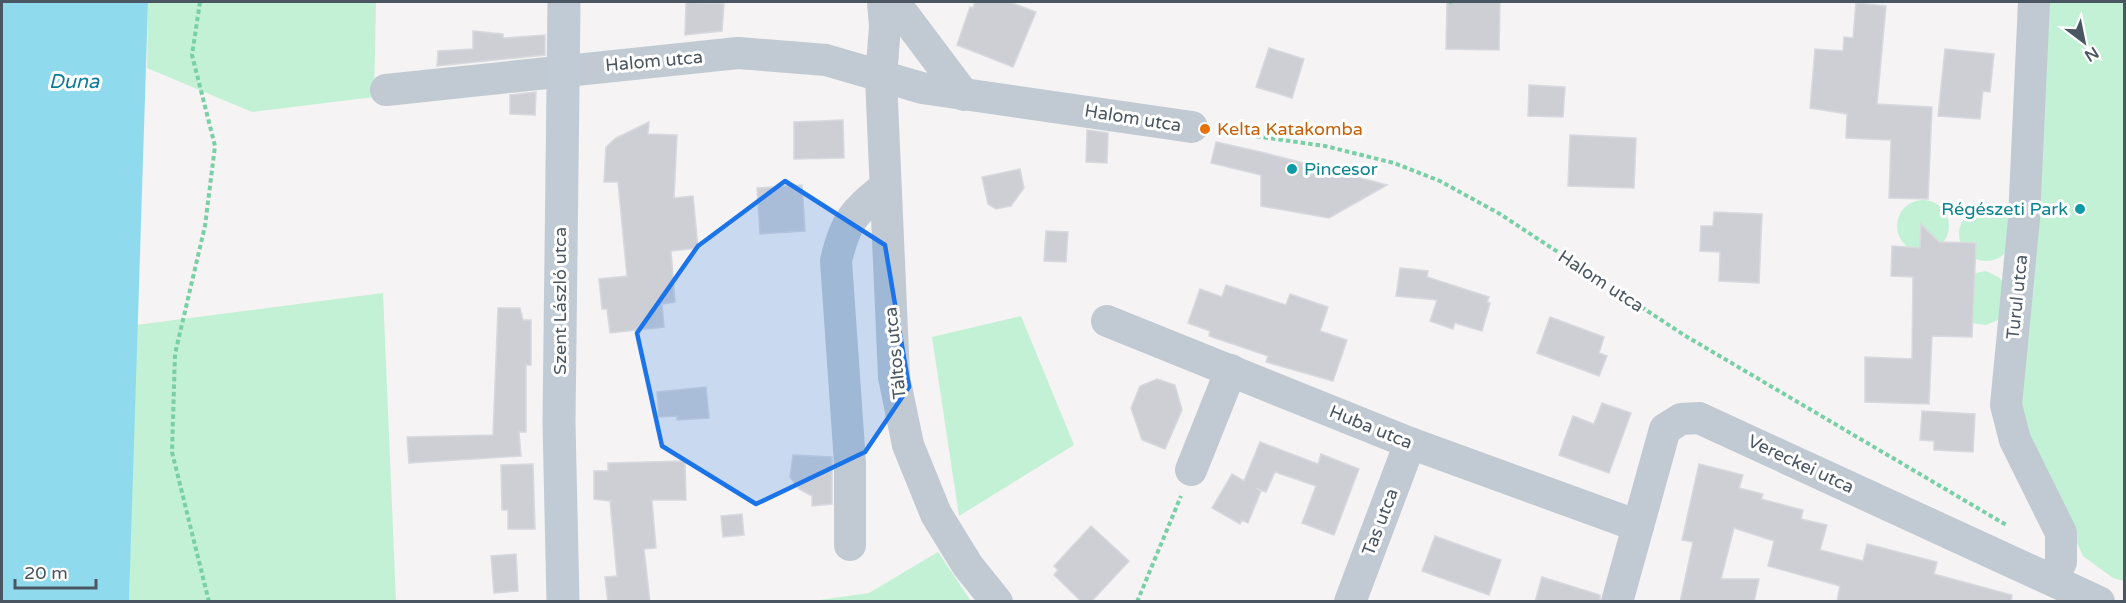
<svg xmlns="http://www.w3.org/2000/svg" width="2126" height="603" viewBox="0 0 2126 603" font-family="'Varela Round',sans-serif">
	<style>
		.green { fill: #c3f1d5 }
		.water { fill: #90daee }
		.building { fill: #cdcfd5; stroke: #d7d9de; stroke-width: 1.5 }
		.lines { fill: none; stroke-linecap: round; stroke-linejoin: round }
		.path { stroke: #7ad0a6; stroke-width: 4; stroke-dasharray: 4.5 3; stroke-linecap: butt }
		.street { stroke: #c1cad2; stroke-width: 32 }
		.secondary { stroke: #c1cbd6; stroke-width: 33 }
		.marked { fill: #1a73e8; fill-opacity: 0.2; stroke: #1a73e8; stroke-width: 4.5; stroke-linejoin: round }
		.food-dot { fill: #e8710a; stroke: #fff; stroke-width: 2 }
		.culture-dot { fill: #0f9aa8; stroke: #fff; stroke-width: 2 }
		.labels { text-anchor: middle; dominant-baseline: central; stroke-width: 6; stroke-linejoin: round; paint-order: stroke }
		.street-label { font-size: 18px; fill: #4a5661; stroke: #fff }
		.food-label { font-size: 18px; fill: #c56008; stroke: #fff; text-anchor: start }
		.culture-label { font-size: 18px; fill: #0d838f; stroke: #fff; text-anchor: start }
		.water-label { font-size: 20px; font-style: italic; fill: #0c7c9b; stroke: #fff }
	</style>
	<rect width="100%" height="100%" fill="#f5f3f3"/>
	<!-- green -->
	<g class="green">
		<path d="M148,2H376L374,97L252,112L147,68Z"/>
		<path d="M2049,2H2124V581L2113,578L2083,556L2020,416Z"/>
		<circle cx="1923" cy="226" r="26"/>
		<circle cx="1986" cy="234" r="27"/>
		<path d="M1986,271L2000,278L2008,291L2000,319L1986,325L1970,323L1971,274Z"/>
		<path d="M383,293L396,601L129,602L136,325Z"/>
		<path d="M1021,316L1074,445L959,516L932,337Z"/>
		<path d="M938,552L971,601H813L869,593Z"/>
	</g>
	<!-- water -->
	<path class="water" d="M2,2H148L129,601H2Z"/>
	<!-- building -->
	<g class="building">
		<path d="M686,2L724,4L722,31L685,35Z"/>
		<path d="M975,2H1009L1036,12L1013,67L957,45L970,7L973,8Z"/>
		<path d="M1447,2H1500L1499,50L1446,49Z"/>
		<path d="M1856,3L1886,6L1877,104L1932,107L1928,199L1889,198L1891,140L1846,138L1847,114L1810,108L1815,49L1843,51L1844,37L1853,38Z"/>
		<path d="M473,31L503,34V38L545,35V55L437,66L438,51L473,49Z"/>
		<path d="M1269,48L1304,59L1292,98L1256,87Z"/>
		<path d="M1945,49L1994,54L1990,92L1983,91L1980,119L1938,116Z"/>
		<path d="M1529,85L1565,87L1563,117L1528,116Z"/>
		<path d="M536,92L535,115L510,114V95Z"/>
		<path d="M843,120L844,158L794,159V122Z"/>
		<path d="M649,122L648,134L677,135L674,198L693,196L698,248L671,251L675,302L662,304L664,327L610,333L607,309H602L599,279L627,276L618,182H604L606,147L616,138Z"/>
		<path d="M1087,130L1108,133L1107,163L1086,162Z"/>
		<path d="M1570,135L1636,138L1634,188L1568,186Z"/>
		<path d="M1216,142L1261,152L1387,185L1329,218L1261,206V175L1211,163Z"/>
		<path d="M1020,169L1024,188L1011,206L996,209L988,204L982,177Z"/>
		<path d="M802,185L805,231L760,234L757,188Z"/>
		<path d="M1714,212L1762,214L1759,283L1719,281L1720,252L1700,251L1701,226H1713Z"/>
		<path d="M1921,224L1939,242L1976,243L1972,337L1932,336L1929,404L1865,402V357L1912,359L1913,277L1891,276L1892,246L1920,248Z"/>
		<path d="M1046,231L1068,232L1066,262L1044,261Z"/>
		<path d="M1400,268L1428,271L1427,277L1489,297L1487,302L1490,303L1482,331L1455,323L1453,329L1430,321L1437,300L1396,296Z"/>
		<path d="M1226,285L1286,305L1290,294L1328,307L1320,331L1347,340L1333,381L1266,362L1268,356L1209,336L1210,331L1188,323L1200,289L1222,297Z"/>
		<path d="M498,308H520L523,320H531V365H526V432H519L521,456L409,463L407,437L493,435Z"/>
		<path d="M1550,317L1604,337L1599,353L1607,356L1599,376L1537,353Z"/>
		<path d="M1157,379L1175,385L1182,410L1165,449L1142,440L1131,408L1140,386Z"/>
		<path d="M706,387L709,418L677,420V416L659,417L657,392Z"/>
		<path d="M1602,403L1631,413L1609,473L1559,455L1573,416L1594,424Z"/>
		<path d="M1922,411L1975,414L1973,452L1934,450V441L1920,440Z"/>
		<path d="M1260,442L1318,464L1321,454L1359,469L1334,535L1302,523L1316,486L1275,472L1266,492L1256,488L1261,491L1248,523L1242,520L1240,524L1212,508L1232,474L1244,481Z"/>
		<path d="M793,455L832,457V504L812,506V496L799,489L790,477Z"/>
		<path d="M685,461L686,500H652L656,548L644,549L650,602H608L605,577L617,576L610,501L594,499V471H608V463Z"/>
		<path d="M533,464L535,529H508V510H502L501,465Z"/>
		<path d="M1699,464L1743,475L1739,488L1763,494L1761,499L1803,510L1801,519L1827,525L1820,550L1863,561L1867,544L1937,562L1934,574L2012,595L2011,602H1837L1840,586L1768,566L1774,541L1734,528L1721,579H1759L1754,602H1680L1693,542L1682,540Z"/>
		<path d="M742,514L744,535L723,537L721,516Z"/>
		<path d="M1091,526L1129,561L1091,602H1082L1054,575L1058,570L1054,566Z"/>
		<path d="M1435,536L1501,560L1489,595L1422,571Z"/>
		<path d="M516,554L518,591L494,593L491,556Z"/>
		<path d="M1542,577L1600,595V602H1535Z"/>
	</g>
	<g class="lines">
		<!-- path -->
		<g class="path">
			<path d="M200,2L192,55L215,146L205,226L175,354L172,452L209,602"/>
			<path d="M1451,2L1452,3"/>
			<path d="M1219,131L1325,146L1394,163L1440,181L1500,214L1684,335L2008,526"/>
			<path d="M1137,602L1181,496"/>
		</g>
		<!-- street -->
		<g class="street">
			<path d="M883,2L885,26L881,78L894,377L908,445L936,514L968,566L997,602"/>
			<path d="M894,2L964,95"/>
			<path d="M2034,2L2024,219L2006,405L2015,440L2061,533V562L2052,579"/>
			<path d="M386,90L738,53L826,60L922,88L1192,127"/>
			<path d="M1107,321L1410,443L1638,526"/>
			<path d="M1191,470L1231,370"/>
			<path d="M850,545V463L836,261C845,221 854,212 885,187"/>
			<path d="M1350,602L1410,443"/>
			<path d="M1617,602L1665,429L1681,419L1699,418L2099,602"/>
		</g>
		<!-- secondary -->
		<path class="secondary" d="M563,602L559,422L564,2"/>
	</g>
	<!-- marked area -->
	<path class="marked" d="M785,181L885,245L909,387L865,452L756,504L662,446L637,333L698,246Z"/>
	<!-- markers -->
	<circle class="food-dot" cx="1205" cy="129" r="6"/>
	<g class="culture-dot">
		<circle cx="1292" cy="169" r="6"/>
		<circle cx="2080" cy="209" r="6"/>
	</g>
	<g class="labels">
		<!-- street labels -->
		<g class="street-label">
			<text transform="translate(654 61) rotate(-5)">Halom utca</text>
			<text transform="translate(1133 118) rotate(9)">Halom utca</text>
			<text transform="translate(1601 281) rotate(33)">Halom utca</text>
			<text transform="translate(2017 297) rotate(-84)">Turul utca</text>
			<text transform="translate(560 301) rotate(-90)">Szent László utca</text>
			<text transform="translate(895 353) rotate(-96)">Táltos utca</text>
			<text transform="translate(1371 427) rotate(22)">Huba utca</text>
			<text transform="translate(1801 464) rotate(25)">Vereckei utca</text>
			<text transform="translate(1380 522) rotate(-69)">Tas utca</text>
		</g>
		<!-- food labels -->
		<g class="food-label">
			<text x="1217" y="129">Kelta Katakomba</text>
		</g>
		<!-- culture labels -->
		<g class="culture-label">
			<text x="1304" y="169">Pincesor</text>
			<text x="2068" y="209" text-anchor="end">Régészeti Park</text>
		</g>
		<!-- water labels -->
		<g class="water-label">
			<text x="74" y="82">Duna</text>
		</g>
	</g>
	<!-- border -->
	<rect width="2126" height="603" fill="none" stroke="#4a5661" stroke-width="6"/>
	<!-- north arrow -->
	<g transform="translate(2084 42) rotate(148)" stroke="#ffffff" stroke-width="4.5" paint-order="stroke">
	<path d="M0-4.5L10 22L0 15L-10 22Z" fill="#4a5661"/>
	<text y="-9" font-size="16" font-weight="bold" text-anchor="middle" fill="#4a5661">N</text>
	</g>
	<!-- scale -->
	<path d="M15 579v9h81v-9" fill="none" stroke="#4a5661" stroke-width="3"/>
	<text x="24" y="579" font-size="18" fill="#4a5661" stroke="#ffffff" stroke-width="4.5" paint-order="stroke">20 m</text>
</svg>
